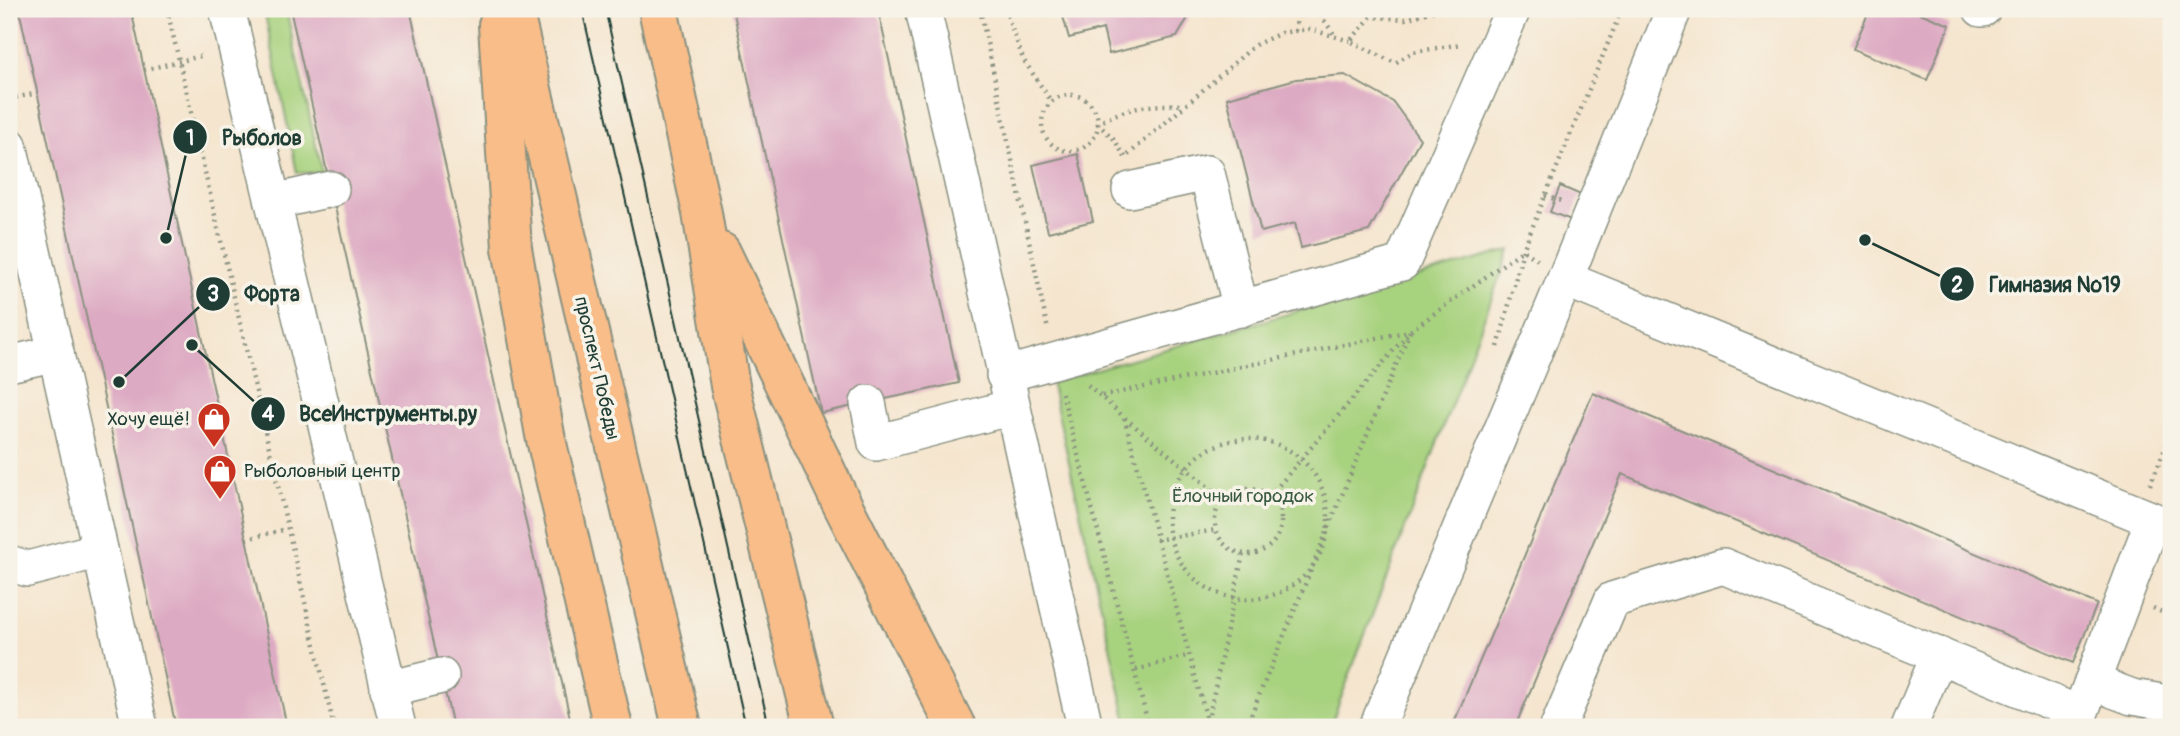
<svg xmlns="http://www.w3.org/2000/svg" width="2180" height="736" viewBox="0 0 2180 736" font-family="Pangolin,sans-serif">
	<style>
		.green { fill: #a7d27e; stroke: #638859; stroke-width: 2 }
		.building { fill: #ddaac3 }
		.lines { fill: none; stroke-linecap: round; stroke-linejoin: round }
		.minor-casing { stroke: #8a9181; stroke-width: 38 }
		.major-casing { stroke: #8a9181; stroke-width: 42 }
		.path { stroke: #8a9181; stroke-width: 4.5; stroke-dasharray: 2 5; stroke-linecap: butt }
		.minor { stroke: #fff; stroke-width: 35 }
		.major { stroke: #f8bd89; stroke-width: 38 }
		.tram { stroke: #1f3d34; stroke-width: 2 }
		.labels { text-anchor: middle; dominant-baseline: central; stroke-width: 7; stroke-linejoin: round; paint-order: stroke }
		.street-label { font-size: 19px; fill: #1f3d34; stroke: #f7f3e8 }
		.poi-label { font-size: 19px; fill: #1f3d34; stroke: #f7f3e8; text-anchor: end }
		.park-label { font-size: 19px; fill: #3a5b43; stroke: #f7f3e8 }
		.leader { fill: none; stroke: #1f3d34; stroke-width: 2.5 }
		.callout-dot { fill: #1f3d34; stroke: #f7f3e8; stroke-width: 2.5 }
		.mark-label { font-size: 21px; text-anchor: middle; font-weight: bold; fill: #fff }
		.callout-label { font-size: 21px; text-anchor: middle; font-weight: bold; fill: #1f3d34; stroke: #f7f3e8; stroke-width: 7; stroke-linejoin: round; paint-order: stroke }
	</style>
	<rect width="100%" height="100%" fill="#f7f3e8"/>
	<filter id="ink" filterUnits="userSpaceOnUse"><feTurbulence type="fractalNoise" baseFrequency=".0143" numOctaves="2"/><feDisplacementMap in="SourceGraphic" scale="14" xChannelSelector="R" yChannelSelector="G"/><feConvolveMatrix kernelMatrix="1 2 1 2 8 2 1 2 1" color-interpolation-filters="sRGB"/></filter>
	<filter id="wash" filterUnits="userSpaceOnUse"><feTurbulence type="fractalNoise" baseFrequency=".00686" numOctaves="4" result="noise"/><feDisplacementMap in="SourceGraphic" scale="28" xChannelSelector="R" yChannelSelector="G"/><feGaussianBlur stdDeviation="1.57" result="paint"/><feColorMatrix in="noise" values="0 0 0 0 0 0 0 0 0 0 0 0 0 0 0 0 0 1.4 0 .05"/><feComposite in="paint" operator="in"/></filter>
	<g filter="url(#wash)">
		<rect width="100%" height="100%" fill="#f5e5ce"/>
		<!-- green -->
		<g class="green">
			<path d="M264,9H286L322,173H297Z"/>
			<path d="M1510,250L1330,727H1128L1051,382Z"/>
		</g>
		<g id="blocks">
			<!-- building -->
			<g class="building">
				<path d="M19,9H131L287,727H176Z"/>
				<path d="M290,9H410L572,727H453Z"/>
				<path d="M733,9H878L959,383L821,413Z"/>
				<path d="M1061,9H1193L1177,37L1109,54L1103,29L1069,38Z"/>
				<path d="M1870,9H1910L1950,25L1927,80L1853,49Z"/>
				<path d="M1345,75L1393,102L1420,139L1369,231L1301,248L1295,223L1261,232L1227,98L1296,79Z"/>
				<path d="M1078,154L1093,221L1048,232L1033,165Z"/>
				<path d="M1560,186L1581,195L1571,220L1550,212Z"/>
				<path d="M1593,393L2097,604L2073,663L1622,474L1515,727H1452Z"/>
			</g>
		</g>
	</g>
	<g filter="url(#ink)">
		<use href="#blocks" fill-opacity="0" stroke="#8a9181" stroke-width="2"/>
		<g class="lines">
			<defs>
				<g id="minor">
					<path d="M227,9L398,727"/>
					<path d="M923,9L1085,727"/>
					<path d="M1981,9H1983"/>
					<path d="M9,145L140,727"/>
					<path d="M1130,190L1207,173L1241,309"/>
					<path d="M273,202L331,189"/>
					<path d="M1565,279L2153,520L2075,727"/>
					<path d="M9,364L56,353"/>
					<path d="M1004,375L1402,263L1513,9"/>
					<path d="M868,403L876,443L1012,407"/>
					<path d="M9,563L28,569L100,550"/>
					<path d="M2092,682L2132,697L2162,702L2171,708"/>
					<path d="M388,689L441,676"/>
					<path d="M1377,727L1565,279L1674,9"/>
					<path d="M1558,727L1612,600L1723,566L2080,714"/>
					<path d="M1909,727L1939,655"/>
				</g>
				<g id="major">
					<path d="M513,9L682,727"/>
					<path d="M658,9L702,213L730,386L814,727"/>
					<path d="M498,25L512,248L545,435L613,727"/>
					<path d="M721,252L839,498L956,727"/>
				</g>
			</defs>
			<!-- minor casing -->
			<use href="#minor" class="minor-casing"/>
			<!-- major casing -->
			<use href="#major" class="major-casing"/>
			<!-- path -->
			<g class="path">
				<path d="M167,9L334,727"/>
				<path d="M980,9L1048,330"/>
				<path d="M1005,9L1023,59L1051,101"/>
				<path d="M1316,9L1334,34"/>
				<path d="M1440,9L1406,19L1371,17L1350,41L1395,63L1413,52L1461,44"/>
				<path d="M1295,31L1299,9"/>
				<path d="M144,70L205,55"/>
				<circle cx="1070" cy="123" r="28"/>
				<path d="M9,99L38,93"/>
				<path d="M1128,155L1255,45L1281,33L1309,29L1350,41"/>
				<path d="M1125,157L1114,139L1098,124C1123,107 1153,104 1183,105"/>
				<path d="M1545,196L1561,201"/>
				<path d="M1498,347L1523,250L1622,9"/>
				<path d="M1088,385L1124,417L1209,727"/>
				<path d="M1062,393L1149,727"/>
				<path d="M1102,396L1410,331L1246,727"/>
				<path d="M1125,418L1223,499"/>
				<circle cx="1248" cy="519" r="80"/>
				<path d="M2150,485L2171,434"/>
				<circle cx="1248" cy="521" r="33"/>
				<path d="M1270,496L1410,331L1523,250L1538,260"/>
				<path d="M246,539L287,529"/>
				<path d="M1156,540L1216,530"/>
				<path d="M2153,608L2171,616"/>
				<path d="M1136,670L1190,655"/>
				<path d="M1208,721L1243,554"/>
			</g>
			<!-- minor -->
			<use href="#minor" class="minor"/>
			<!-- major -->
			<use href="#major" class="major"/>
			<!-- tram -->
			<g class="tram">
				<path d="M582,9L746,727"/>
				<path d="M605,9L769,727"/>
			</g>
		</g>
	</g>
	<!-- icons -->
	<defs>
		<symbol id="shop-pin" viewBox="-11 -11 22 30"><path d="M0 17L-7.5 6A9.5 9.5 0 1 1 7.5 6Z" fill="#c8321e" stroke="#f7f3e8"/><path d="M-5-2.5h2.3a2.7 3.5 0 0 1 5.4 0H5L5.5 6h-11ZM-1.5-2.5h3a1.5 2.3 0 0 0-3 0Z" fill="#fff"/></symbol>
	</defs>
	<g fill-rule="evenodd">
		<use href="#shop-pin" x="195" y="400" width="38" height="52"/>
		<use href="#shop-pin" x="201" y="452" width="38" height="52"/>
	</g>
	<g class="labels">
		<!-- street labels -->
		<g class="street-label">
			<text transform="translate(597 368) rotate(77)">проспект Победы</text>
		</g>
		<!-- poi labels -->
		<g class="poi-label">
			<text x="190" y="419">Хочу ещё!</text>
			<text x="244" y="471" text-anchor="start">Рыболовный центр</text>
		</g>
		<!-- park labels -->
		<g class="park-label">
			<text x="1243" y="496">Ёлочный городок</text>
		</g>
	</g>
	<!-- callouts -->
	<path class="leader" d="M166 238L190 137M1865 240L1957 284M119 382L213 294M192 345L268 414"/>
	<g class="callout-dot">
		<circle cx="166" cy="238" r="7"/>
		<circle cx="1865" cy="240" r="7"/>
		<circle cx="119" cy="382" r="7"/>
		<circle cx="192" cy="345" r="7"/>
		<circle cx="190" cy="137" r="18"/>
		<circle cx="1957" cy="284" r="18"/>
		<circle cx="213" cy="294" r="18"/>
		<circle cx="268" cy="414" r="18"/>
	</g>
	<g class="mark-label">
		<text x="190" y="145">1</text>
		<text x="1957" y="292">2</text>
		<text x="213" y="301">3</text>
		<text x="268" y="421">4</text>
	</g>
	<g class="callout-label">
		<text x="262" y="145">Рыболов</text>
		<text x="2055" y="292">Гимназия №19</text>
		<text x="272" y="301">Форта</text>
		<text x="388" y="421">ВсеИнструменты.ру</text>
	</g>
	<!-- margin -->
	<rect width="2180" height="736" fill="none" stroke="#f7f3e8" stroke-width="35"/>
</svg>
